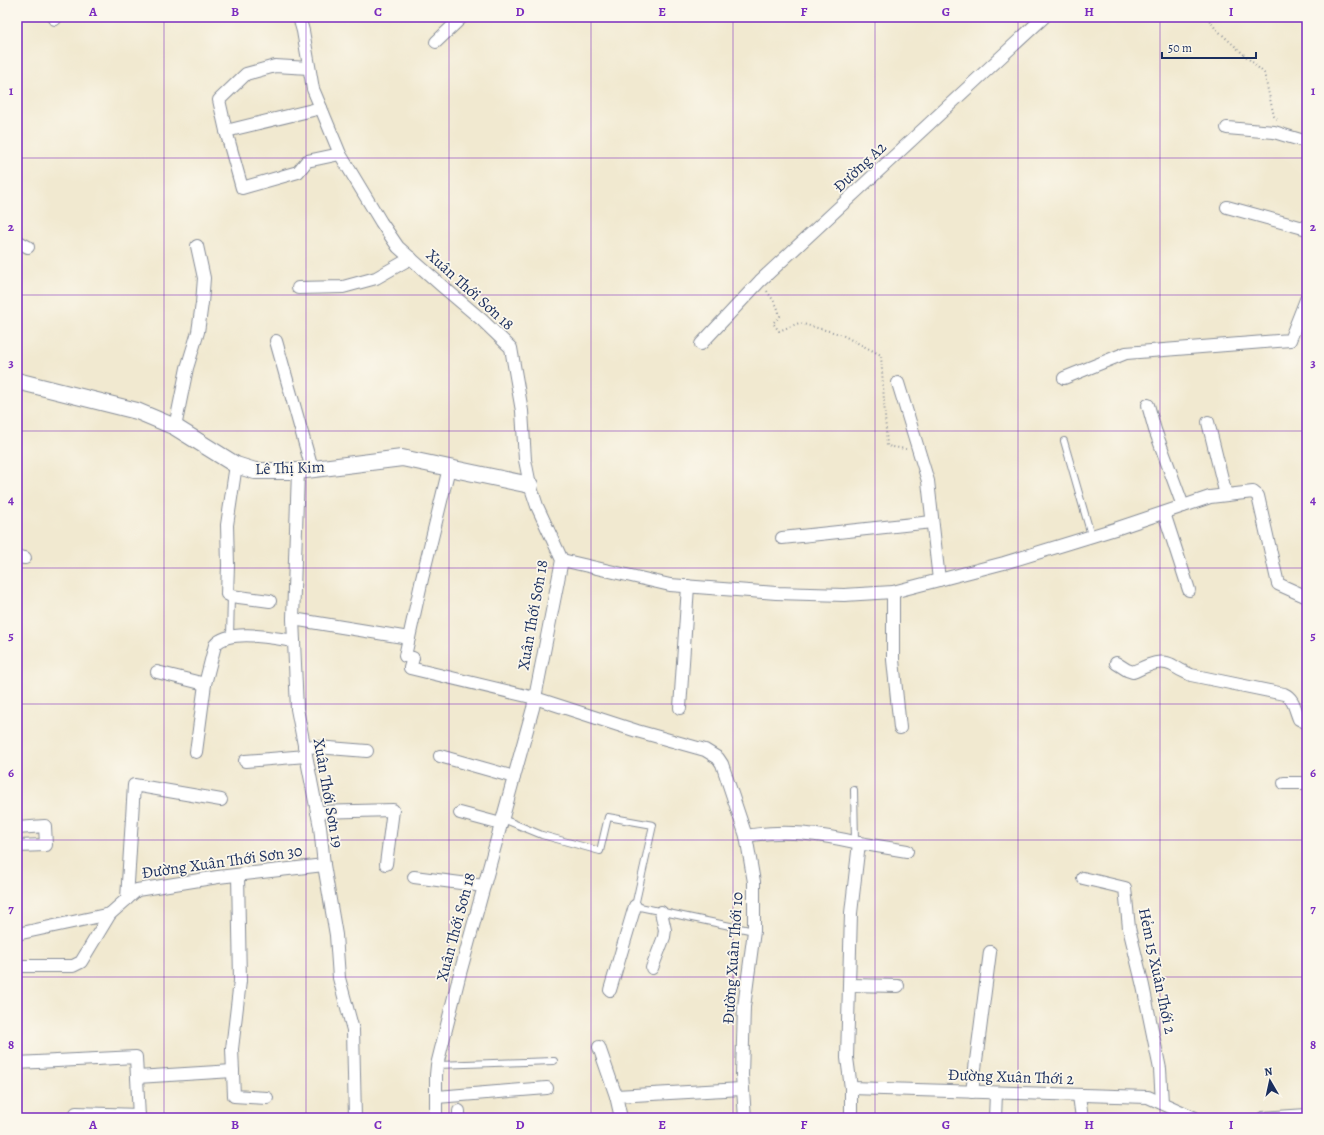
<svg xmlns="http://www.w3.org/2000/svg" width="1324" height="1135" viewBox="0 0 1324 1135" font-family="Alegreya,serif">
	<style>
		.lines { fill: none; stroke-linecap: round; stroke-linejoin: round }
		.lane-casing { stroke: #868c97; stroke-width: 8 }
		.street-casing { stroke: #868c97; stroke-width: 14 }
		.secondary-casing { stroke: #868c97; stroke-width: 18 }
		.path { stroke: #868c97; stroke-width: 2; stroke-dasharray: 1 3; stroke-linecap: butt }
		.lane { stroke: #fff; stroke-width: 6 }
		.street { stroke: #fff; stroke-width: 12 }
		.secondary { stroke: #fff; stroke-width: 16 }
		.grid { fill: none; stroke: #7b2cbf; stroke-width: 1; stroke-opacity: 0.55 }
		.labels { text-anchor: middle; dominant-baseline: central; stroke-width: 3.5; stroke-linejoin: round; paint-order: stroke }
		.street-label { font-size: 16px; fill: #1b2f5e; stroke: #fbf7ec }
		.neatline { fill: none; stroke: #7b2cbf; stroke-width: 1.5 }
		.grid-label { font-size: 13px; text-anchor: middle; font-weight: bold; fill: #7b2cbf }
	</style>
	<rect width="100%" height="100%" fill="#fbf7ec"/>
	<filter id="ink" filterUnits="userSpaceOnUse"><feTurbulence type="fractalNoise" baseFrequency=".025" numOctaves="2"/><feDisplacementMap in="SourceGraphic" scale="8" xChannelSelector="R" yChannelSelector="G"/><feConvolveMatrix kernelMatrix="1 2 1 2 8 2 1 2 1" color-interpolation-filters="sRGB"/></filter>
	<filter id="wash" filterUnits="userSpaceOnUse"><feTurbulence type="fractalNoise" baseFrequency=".012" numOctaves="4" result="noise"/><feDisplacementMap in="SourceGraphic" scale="16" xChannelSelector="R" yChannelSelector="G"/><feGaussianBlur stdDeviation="0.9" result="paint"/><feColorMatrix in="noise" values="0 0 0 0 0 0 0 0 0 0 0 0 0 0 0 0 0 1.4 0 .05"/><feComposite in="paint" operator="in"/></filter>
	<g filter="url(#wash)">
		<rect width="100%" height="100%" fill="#f1e9d0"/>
	</g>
	<g filter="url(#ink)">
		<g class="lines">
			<defs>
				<g id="lane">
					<path d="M1064,441L1091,535"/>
					<path d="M230,637L231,596"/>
					<path d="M854,790L855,842"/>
					<path d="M503,819L542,835L600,851L608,817L653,825L635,906L754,931"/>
					<path d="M437,1065L554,1061"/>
				</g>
				<g id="street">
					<path d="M55,17V19"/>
					<path d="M299,17L303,31L313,89L321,108L340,154L381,222L398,247L442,286L482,320L511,348L522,411L525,460L530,485L537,506L562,560L533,708L459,977L437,1065L436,1075V1118"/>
					<path d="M436,42L462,17"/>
					<path d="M309,68L275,66L246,74L219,100L226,131L242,188L298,172L307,161L340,154"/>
					<path d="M1227,128L1274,132L1307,142"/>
					<path d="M226,131L321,108"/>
					<path d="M1227,207L1307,229"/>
					<path d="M17,241L28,247"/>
					<path d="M298,288L343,287L376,278L411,258"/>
					<path d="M276,341L312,469"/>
					<path d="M701,344L760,281L1044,17"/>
					<path d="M1064,378L1126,353L1290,340L1307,297"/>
					<path d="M898,383L928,481L939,580"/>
					<path d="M1148,405L1155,430L1183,506"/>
					<path d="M1208,422L1226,495"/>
					<path d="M175,427L187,368L198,332L202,303L204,278L197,246"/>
					<path d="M236,465L227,525L228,565L227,594L231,596L270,601"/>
					<path d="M449,468L422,579L405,656L413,658L410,668L535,698L637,731L705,750L718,758L722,764L746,836L754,882V931L744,1007L742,1075L745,1118"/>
					<path d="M298,471L293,619L297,709L320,827L324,865L336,935L339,978L353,1030L355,1118"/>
					<path d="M1164,513L1189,590"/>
					<path d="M782,538L932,522"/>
					<path d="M17,557L25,558"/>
					<path d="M562,560L670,585L776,593L844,595L893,592L1004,563L1115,529L1210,497L1253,492L1258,496L1278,584L1307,597"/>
					<path d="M893,592V660L900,728"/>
					<path d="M293,619L409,638"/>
					<path d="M1116,663L1127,670L1133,672C1145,667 1159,658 1172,665C1178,669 1184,672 1191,675L1284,694C1294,698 1295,710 1299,719L1307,723"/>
					<path d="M157,672L205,684"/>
					<path d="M680,708L688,586"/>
					<path d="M304,746L367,751"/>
					<path d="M196,752L205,684L215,645C229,628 274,638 294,641"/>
					<path d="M440,756L514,777"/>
					<path d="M245,761L306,756"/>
					<path d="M1284,783H1307"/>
					<path d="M317,812L393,810L386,864"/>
					<path d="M460,813L501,824"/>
					<path d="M17,828L45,826L46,845L17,846"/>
					<path d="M746,836C785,829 820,834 859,843"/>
					<path d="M238,875L240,981L232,1049L234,1096L267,1098"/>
					<path d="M414,877L484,886"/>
					<path d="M1083,878L1125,888L1129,928L1143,986L1160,1069L1162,1103"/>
					<path d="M127,899L134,785L221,800"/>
					<path d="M17,934L110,914"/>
					<path d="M17,966H73L81,962L110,914L137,890L218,877L324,865"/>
					<path d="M652,968L664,937L665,930L661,912"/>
					<path d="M850,985L898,986"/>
					<path d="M610,990L635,906"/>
					<path d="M599,1047L616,1096"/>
					<path d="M17,1063L136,1057L139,1118"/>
					<path d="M137,1077L233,1071"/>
					<path d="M851,1088L847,1058L851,913L859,843L907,851"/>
					<path d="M972,1092L990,952"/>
					<path d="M1079,1096L1082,1118"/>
					<path d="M437,1097L547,1088"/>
					<path d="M459,1111V1118"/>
					<path d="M76,1113L139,1115"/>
					<path d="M621,1118L616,1096L742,1089"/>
					<path d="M851,1118V1088L1148,1097L1195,1118"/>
					<path d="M995,1118L996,1093"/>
					<path d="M1263,1118L1307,1115"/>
				</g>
				<path id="secondary" d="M17,381L137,411L175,427L236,465L255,471H298L402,458L530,485"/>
			</defs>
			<!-- lane casing -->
			<use href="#lane" class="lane-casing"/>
			<!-- street casing -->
			<use href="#street" class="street-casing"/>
			<!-- secondary casing -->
			<use href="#secondary" class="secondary-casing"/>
			<!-- path -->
			<g class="path">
				<path d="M1207,17L1215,28L1264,73L1274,116L1277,119"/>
				<path d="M767,291L777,306L780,316L773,323L779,331L799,323L840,334L881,355L887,446L906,449"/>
			</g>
			<!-- lane -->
			<use href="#lane" class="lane"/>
			<!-- street -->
			<use href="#street" class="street"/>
			<!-- secondary -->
			<use href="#secondary" class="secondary"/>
		</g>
	</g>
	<!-- grid -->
	<path class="grid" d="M164,17V1118M306,17V1118M449,17V1118M591,17V1118M733,17V1118M875,17V1118M1018,17V1118M1160,17V1118M17,158H1307M17,295H1307M17,431H1307M17,568H1307M17,704H1307M17,840H1307M17,977H1307"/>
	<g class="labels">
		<!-- street labels -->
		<g class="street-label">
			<text transform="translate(860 167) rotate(-43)">Đường A2</text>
			<text transform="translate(470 290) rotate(42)">Xuân Thới Sơn 18</text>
			<text transform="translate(290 468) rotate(-2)">Lê Thị Kim</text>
			<text transform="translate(533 615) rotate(-80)">Xuân Thới Sơn 18</text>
			<text transform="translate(328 793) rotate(80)">Xuân Thới Sơn 19</text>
			<text transform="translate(222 862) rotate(-8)">Đường Xuân Thới Sơn 30</text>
			<text transform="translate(456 927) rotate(-75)">Xuân Thới Sơn 18</text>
			<text transform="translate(733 958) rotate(-86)">Đường Xuân Thới 10</text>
			<text transform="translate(1157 971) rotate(78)">Hẻm 15 Xuân Thới 2</text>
			<text transform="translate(1011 1077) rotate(2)">Đường Xuân Thới 2</text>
		</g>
	</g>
	<!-- margin -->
	<rect width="1324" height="1135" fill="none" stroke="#fbf7ec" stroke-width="44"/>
	<!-- north arrow -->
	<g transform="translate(1270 1081) rotate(351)" stroke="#fbf7ec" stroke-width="3" paint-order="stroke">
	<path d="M0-3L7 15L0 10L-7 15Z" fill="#1b2f5e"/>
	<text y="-6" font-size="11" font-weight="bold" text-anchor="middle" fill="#1b2f5e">N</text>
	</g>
	<!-- scale -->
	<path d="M1162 52v6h94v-6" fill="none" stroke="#1b2f5e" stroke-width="2"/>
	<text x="1168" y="52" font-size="12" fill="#1b2f5e" stroke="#fbf7ec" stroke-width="3" paint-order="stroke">50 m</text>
	<rect x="22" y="22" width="1280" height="1091" class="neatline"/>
	<g class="grid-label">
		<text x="93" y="16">A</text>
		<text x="235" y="16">B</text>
		<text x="378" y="16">C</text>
		<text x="520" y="16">D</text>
		<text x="662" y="16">E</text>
		<text x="804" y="16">F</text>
		<text x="946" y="16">G</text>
		<text x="1089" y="16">H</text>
		<text x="1231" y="16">I</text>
		<text x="11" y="95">1</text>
		<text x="1313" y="95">1</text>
		<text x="11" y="231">2</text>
		<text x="1313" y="231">2</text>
		<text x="11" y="367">3</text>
		<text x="1313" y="367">3</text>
		<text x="11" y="504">4</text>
		<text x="1313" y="504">4</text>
		<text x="11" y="640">5</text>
		<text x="1313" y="640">5</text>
		<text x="11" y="777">6</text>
		<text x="1313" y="777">6</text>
		<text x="11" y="913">7</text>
		<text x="1313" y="913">7</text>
		<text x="11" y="1049">8</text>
		<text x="1313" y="1049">8</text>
		<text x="93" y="1129">A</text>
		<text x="235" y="1129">B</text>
		<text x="378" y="1129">C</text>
		<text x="520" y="1129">D</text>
		<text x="662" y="1129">E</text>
		<text x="804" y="1129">F</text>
		<text x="946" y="1129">G</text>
		<text x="1089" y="1129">H</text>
		<text x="1231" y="1129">I</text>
	</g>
</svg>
